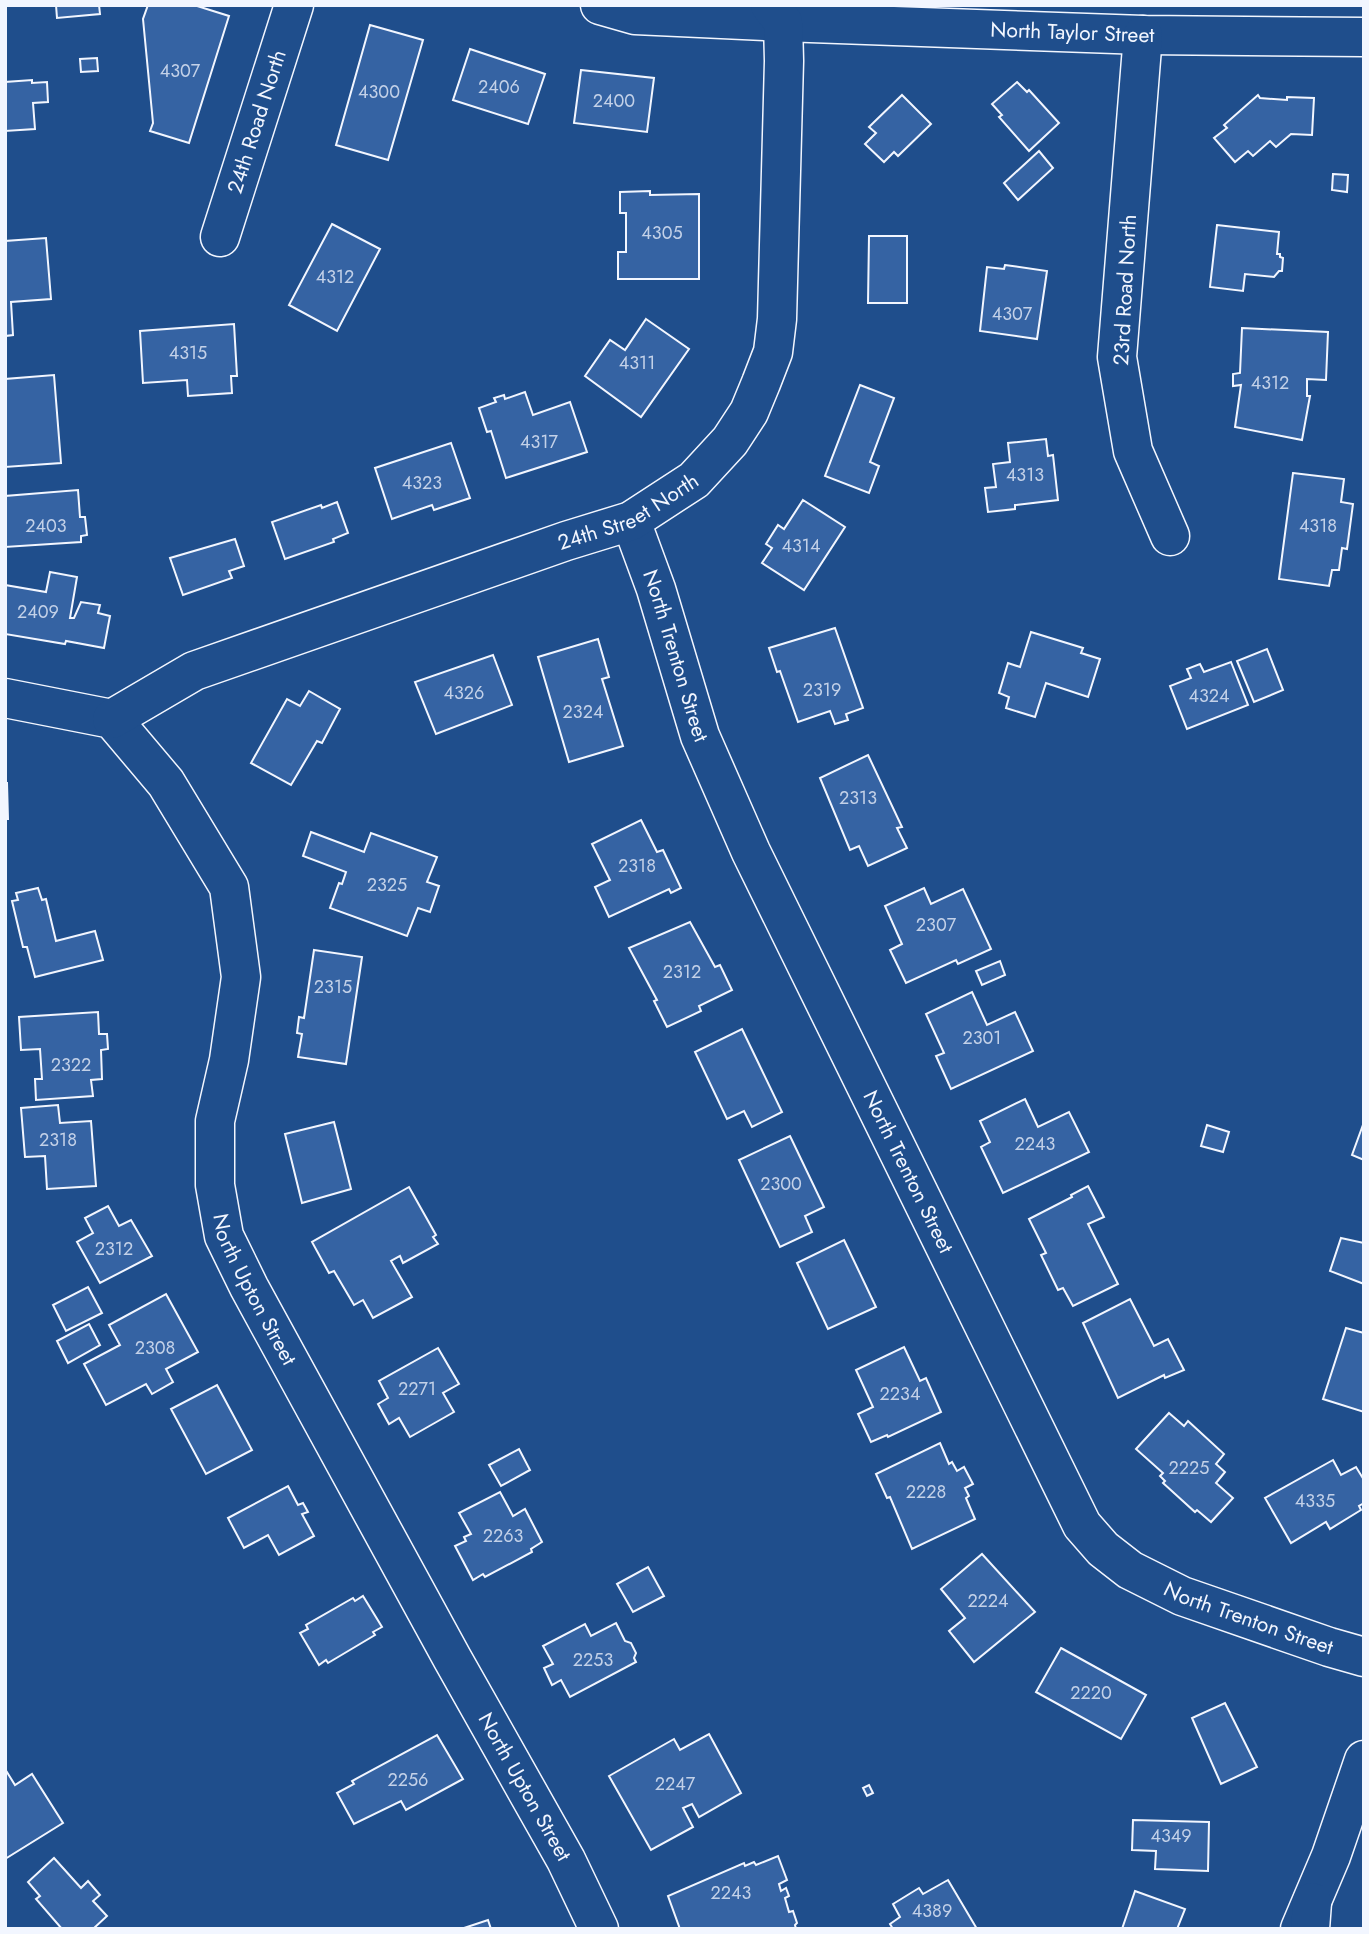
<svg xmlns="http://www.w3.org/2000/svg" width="1369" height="1934" viewBox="0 0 1369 1934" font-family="Jost,sans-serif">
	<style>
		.building { fill: #3563a3; stroke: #f2f6ff; stroke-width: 2 }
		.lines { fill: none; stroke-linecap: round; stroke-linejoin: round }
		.minor-casing { stroke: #f2f6ff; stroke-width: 41 }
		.major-casing { stroke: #f2f6ff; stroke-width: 41 }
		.minor { stroke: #1f4e8c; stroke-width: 38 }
		.major { stroke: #1f4e8c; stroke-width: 38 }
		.labels { text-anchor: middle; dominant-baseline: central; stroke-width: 5; stroke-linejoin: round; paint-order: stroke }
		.number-label { font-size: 18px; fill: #c3d1e8 }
		.street-label { font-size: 21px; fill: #f2f6ff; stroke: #1f4e8c }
	</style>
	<rect width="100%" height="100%" fill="#1f4e8c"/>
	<!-- building -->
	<g class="building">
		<path d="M56,5H99L100,14L57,18Z"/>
		<path d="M148,5H194L229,16L189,143L150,131L153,123L143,19Z"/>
		<path d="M370,25L423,40L388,160L336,145Z"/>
		<path d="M470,49L545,74L528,124L453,100Z"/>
		<path d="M97,58L98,71L81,72L80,59Z"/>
		<path d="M581,70L654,78L647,132L574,123Z"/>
		<path d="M32,80V83L47,82L48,102L33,103L35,129L5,131V82Z"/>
		<path d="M1017,82L1027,92L1029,90L1059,123L1029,151L999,117L1002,115L992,104Z"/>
		<path d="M902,95L931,124L898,156L894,152L884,162L865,144L876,133L869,127Z"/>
		<path d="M1258,95L1260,98L1287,100V97L1314,98L1312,135L1291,134L1276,147L1270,141L1253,156L1248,151L1235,162L1214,138L1227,128L1224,125Z"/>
		<path d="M1039,151L1053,168L1018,200L1004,183Z"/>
		<path d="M1333,174L1348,175L1347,192L1332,190Z"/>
		<path d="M650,191V195L699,194V279H618V252H626V213H620V192Z"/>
		<path d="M332,224L380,249L337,331L289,305Z"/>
		<path d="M1217,225L1279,232L1277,254H1280V257L1283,258L1282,271H1279L1274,277L1245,274L1243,291L1210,287Z"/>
		<path d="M869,236H907V303H868Z"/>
		<path d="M46,238L51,299L11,302L13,335L5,336V241Z"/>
		<path d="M1005,265L1047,271L1037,339L980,331L987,267L1004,269Z"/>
		<path d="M646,319L689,349L641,417L585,376L610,340L625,350Z"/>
		<path d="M234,324L237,376H231L232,393L188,396L187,380L143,383L140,331Z"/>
		<path d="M1242,328L1328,332L1326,380L1307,379V396H1310L1302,440L1235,427L1241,385L1233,386V374L1240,373Z"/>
		<path d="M54,375L61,463L5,467V379Z"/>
		<path d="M860,385L894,398L870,462L879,466L869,493L825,476Z"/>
		<path d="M525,392L533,415L570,402L587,452L506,478L491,431L487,432L479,408L496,402L494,398L504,395L505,399Z"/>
		<path d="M1046,439L1048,456L1053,455L1058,500L1015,505V509L988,512L985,488L996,487L993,464L1010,462L1008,443Z"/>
		<path d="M451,443L470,498L434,510L432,505L392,519L375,468Z"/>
		<path d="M1293,473L1344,479L1341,502L1353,504L1347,549L1342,548L1339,570H1332L1329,586L1279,579Z"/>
		<path d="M78,490L80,517H85L87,535L81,536V542L5,547V496Z"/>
		<path d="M803,500L845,527L804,590L762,563L772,548L766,544L778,525L784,529Z"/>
		<path d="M337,502L348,533L333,539L334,542L285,559L272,522L321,505L322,508Z"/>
		<path d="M235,539L244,566L229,571L232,578L183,595L170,558Z"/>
		<path d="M50,572L77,577L70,618H74L81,602L100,605L98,613L110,616L104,648L66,641L65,644L5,634V585L46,592Z"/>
		<path d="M835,628L863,708L846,714L848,720L835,724L830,711L798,722L780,671L777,672L769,648Z"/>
		<path d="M1031,632L1083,648L1081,653L1100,659L1088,697L1046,683L1035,717L1006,708L1009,697L999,693L1008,663L1020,667Z"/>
		<path d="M598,639L609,677L602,679L623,746L569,762L538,657Z"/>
		<path d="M1267,649L1283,690L1254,702L1237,661Z"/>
		<path d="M493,655L512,705L436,734L415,682Z"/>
		<path d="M1231,662L1248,705L1187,729L1170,686L1191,678L1187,669L1200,664L1204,672Z"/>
		<path d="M309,691L340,709L322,743L317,741L291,785L251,763L287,699L300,706Z"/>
		<path d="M868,755L902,827L897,828L907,848L868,866L859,846L850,850L820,778Z"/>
		<path d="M5,783H7L8,819H5Z"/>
		<path d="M641,820L657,852L663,850L681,888L671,893L669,889L609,917L595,887L610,880L592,844Z"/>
		<path d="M311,832L364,852L371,833L437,857L427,882L439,886L430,912L418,908L407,936L330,908L339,883L342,884L346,872L303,856Z"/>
		<path d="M38,888L42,900L46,899L56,941L95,931L103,960L35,977L27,947H23L12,901L18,900L16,893Z"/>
		<path d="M924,888L931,904L963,889L991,949L958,964L956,960L906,983L890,950L902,944L885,906Z"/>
		<path d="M690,922L715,967L720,965L732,990L699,1006L701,1011L667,1027L654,1001L657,1000L629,948Z"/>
		<path d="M314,950L362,957L346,1064L298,1057L302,1034L297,1033L299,1017L304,1018Z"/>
		<path d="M1000,961L1005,975L982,985L976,971Z"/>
		<path d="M972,992L987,1025L1015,1012L1033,1051L951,1089L936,1056L944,1053L926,1014Z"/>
		<path d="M98,1012L99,1034H107L108,1049L101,1050L102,1079L91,1080L93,1096L36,1100L35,1079H42L40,1049L21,1050L19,1017Z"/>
		<path d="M742,1029L782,1112L752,1127L744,1111L727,1119L695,1052Z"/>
		<path d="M1025,1099L1038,1127L1069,1112L1089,1152L1003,1193L981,1147L990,1142L980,1121Z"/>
		<path d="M58,1105L60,1123L91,1121L96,1186L47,1189L45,1156L25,1157L21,1108Z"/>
		<path d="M334,1122L351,1189L302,1203L285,1134Z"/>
		<path d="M1364,1122V1160L1352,1155Z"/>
		<path d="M1207,1125L1229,1132L1223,1152L1201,1146Z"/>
		<path d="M790,1136L824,1207L805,1216L812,1232L780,1247L739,1160Z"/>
		<path d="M1088,1186L1104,1217L1088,1224L1118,1284L1073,1306L1063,1288L1058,1290L1041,1255L1046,1253L1029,1219L1072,1197L1071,1195Z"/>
		<path d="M409,1187L436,1235L433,1237L438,1244L403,1263L400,1256L391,1261L412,1297L373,1318L363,1300L354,1305L334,1271L329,1273L312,1242Z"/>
		<path d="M108,1206L119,1226L131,1220L152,1256L100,1283L77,1242L93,1233L85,1218Z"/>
		<path d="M1341,1238L1364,1243V1284L1330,1271Z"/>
		<path d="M844,1240L876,1307L828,1329L797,1263Z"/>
		<path d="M88,1287L102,1313L66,1331L53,1305Z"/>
		<path d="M166,1294L198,1352L166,1369L173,1382L152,1394L146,1384L106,1405L84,1364L120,1345L109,1325Z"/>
		<path d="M1130,1299L1154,1346L1168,1339L1184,1370L1165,1378L1164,1375L1118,1398L1083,1323Z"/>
		<path d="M89,1324L100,1345L68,1363L57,1341Z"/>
		<path d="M1346,1328L1364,1333V1412L1323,1399Z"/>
		<path d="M904,1347L920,1381L926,1378L941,1412L888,1437L887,1435L871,1442L858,1414L873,1407L856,1370Z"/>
		<path d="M438,1348L459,1384L443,1393L454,1412L410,1437L399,1418L389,1424L378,1404L388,1398L379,1381Z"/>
		<path d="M217,1385L252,1450L206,1474L171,1409Z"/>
		<path d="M1169,1413L1184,1426L1188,1421L1224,1454L1216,1464L1225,1472L1216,1483L1233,1498L1211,1522L1197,1510L1195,1512L1163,1483L1165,1481L1160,1476L1163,1473L1136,1449Z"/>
		<path d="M940,1443L949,1464L952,1462L957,1471L964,1467L973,1484L965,1488L969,1496L966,1498L975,1519L912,1549L890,1497L887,1498L876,1474Z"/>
		<path d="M519,1449L530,1470L501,1486L489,1465Z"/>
		<path d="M1333,1460L1341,1475L1356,1467L1364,1480V1503L1359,1506L1361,1510L1330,1529L1326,1522L1291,1543L1265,1498Z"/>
		<path d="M288,1486L298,1505L303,1503L308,1512L302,1514L314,1536L279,1555L268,1535L244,1548L228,1518Z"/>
		<path d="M500,1492L513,1516L525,1509L542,1542L531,1549L532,1552L485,1577L483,1574L473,1580L455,1546L466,1541L464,1537L471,1534L459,1513Z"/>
		<path d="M982,1554L1035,1612L974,1662L949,1631L965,1618L941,1589Z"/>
		<path d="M648,1567L664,1596L633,1612L617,1584Z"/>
		<path d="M363,1596L382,1627L373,1632L375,1635L328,1663L326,1660L319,1665L300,1633L308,1629L306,1625L353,1598L355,1601Z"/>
		<path d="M616,1623L625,1641L631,1643L636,1653L634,1658L636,1662L570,1697L561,1680L552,1685L544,1668L553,1664L543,1646L585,1624L591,1636Z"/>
		<path d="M1061,1648L1146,1695L1121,1739L1036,1692Z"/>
		<path d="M1225,1703L1257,1767L1221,1784L1192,1718Z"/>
		<path d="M709,1734L741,1793L699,1817L692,1804L683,1808L693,1827L651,1850L609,1776L674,1739L680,1750Z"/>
		<path d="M437,1735L463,1779L406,1810L401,1801L354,1824L337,1793L354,1784L352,1781Z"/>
		<path d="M5,1769L15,1785L32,1774L63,1823L5,1859Z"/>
		<path d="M869,1785L873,1793L867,1796L863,1788Z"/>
		<path d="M1133,1820L1209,1822L1208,1871L1155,1869L1156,1851L1132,1850Z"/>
		<path d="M778,1856L787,1880L779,1884L781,1891L786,1888L789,1896L785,1898L789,1912L793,1911L797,1923L795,1925L796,1929H680L668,1896L744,1863L745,1866L754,1862L756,1865Z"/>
		<path d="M54,1858L81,1888L88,1881L100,1895L93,1901L107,1916L93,1929H62L36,1899L40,1896L28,1882Z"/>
		<path d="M948,1880L977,1929H893L890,1924L900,1917L893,1904L919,1888L923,1894Z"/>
		<path d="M1135,1891L1185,1909L1177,1929H1122Z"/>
		<path d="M488,1920L491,1929H461Z"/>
	</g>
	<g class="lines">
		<defs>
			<g id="minor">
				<path id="s1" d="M600,5L635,15L783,22L1143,35L1364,37"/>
				<path d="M1143,35L1117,357L1133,451L1170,536"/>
				<path id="s2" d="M220,237L294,5"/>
				<path id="s3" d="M631,521L656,589L700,736L751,852L1082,1525L1103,1549L1130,1570L1182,1596L1329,1647L1364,1657"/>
				<path id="s4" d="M5,698L112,719L166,783L229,887L241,977L229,1060L215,1121V1185L224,1236L249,1287L452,1658L566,1860L599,1929"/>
				<path id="s5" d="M112,719L194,671L566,541L631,521L694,480L730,441L749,412L761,383L773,352L777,319L784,61L783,22L770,5"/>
				<path d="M1300,1929L1331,1856L1364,1760"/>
			</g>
			<path id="major" d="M1310,1929L1312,1902"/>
		</defs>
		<!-- minor casing -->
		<use href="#minor" class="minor-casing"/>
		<!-- major casing -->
		<use href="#major" class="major-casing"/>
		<!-- minor -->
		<use href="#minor" class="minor"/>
		<!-- major -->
		<use href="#major" class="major"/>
	</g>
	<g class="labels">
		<!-- number labels -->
		<g class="number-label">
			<text x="180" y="71">4307</text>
			<text x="499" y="87">2406</text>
			<text x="379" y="92">4300</text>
			<text x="614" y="101">2400</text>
			<text x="662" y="233">4305</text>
			<text x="335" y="277">4312</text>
			<text x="1012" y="314">4307</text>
			<text x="188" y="353">4315</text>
			<text x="637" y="363">4311</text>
			<text x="1270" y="383">4312</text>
			<text x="539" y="442">4317</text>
			<text x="1025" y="475">4313</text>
			<text x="422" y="483">4323</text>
			<text x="46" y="526">2403</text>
			<text x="1318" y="526">4318</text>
			<text x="801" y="546">4314</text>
			<text x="38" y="612">2409</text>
			<text x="822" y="690">2319</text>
			<text x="464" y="693">4326</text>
			<text x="1209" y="696">4324</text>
			<text x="583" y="712">2324</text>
			<text x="858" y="798">2313</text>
			<text x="637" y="866">2318</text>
			<text x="387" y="885">2325</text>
			<text x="936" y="925">2307</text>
			<text x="682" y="972">2312</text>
			<text x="333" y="987">2315</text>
			<text x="982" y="1038">2301</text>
			<text x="71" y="1065">2322</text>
			<text x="58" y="1140">2318</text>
			<text x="1035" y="1144">2243</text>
			<text x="781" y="1184">2300</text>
			<text x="114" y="1249">2312</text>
			<text x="155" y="1348">2308</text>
			<text x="417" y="1389">2271</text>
			<text x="900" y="1394">2234</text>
			<text x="1189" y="1468">2225</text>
			<text x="926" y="1492">2228</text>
			<text x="1315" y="1501">4335</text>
			<text x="503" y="1536">2263</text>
			<text x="988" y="1601">2224</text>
			<text x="593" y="1660">2253</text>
			<text x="1091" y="1693">2220</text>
			<text x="408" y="1780">2256</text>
			<text x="675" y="1784">2247</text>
			<text x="1171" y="1836">4349</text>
			<text x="731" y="1893">2243</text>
			<text x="932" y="1911">4389</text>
		</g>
		<!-- street labels -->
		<g class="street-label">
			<text stroke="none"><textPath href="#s1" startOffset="474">North Taylor Street</textPath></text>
			<text stroke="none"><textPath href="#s2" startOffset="121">24th Road North</textPath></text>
			<text transform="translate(1125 290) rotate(-87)">23rd Road North</text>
			<text stroke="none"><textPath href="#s5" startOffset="558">24th Street North</textPath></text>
			<text stroke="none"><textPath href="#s3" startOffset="142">North Trenton Street</textPath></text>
			<text stroke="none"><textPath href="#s3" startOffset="709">North Trenton Street</textPath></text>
			<text stroke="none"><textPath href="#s4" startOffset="728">North Upton Street</textPath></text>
			<text stroke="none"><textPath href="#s3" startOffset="1297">North Trenton Street</textPath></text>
			<text stroke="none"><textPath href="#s4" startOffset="1295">North Upton Street</textPath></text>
		</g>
	</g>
	<!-- border -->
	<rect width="1369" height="1934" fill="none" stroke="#f2f6ff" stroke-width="14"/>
</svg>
